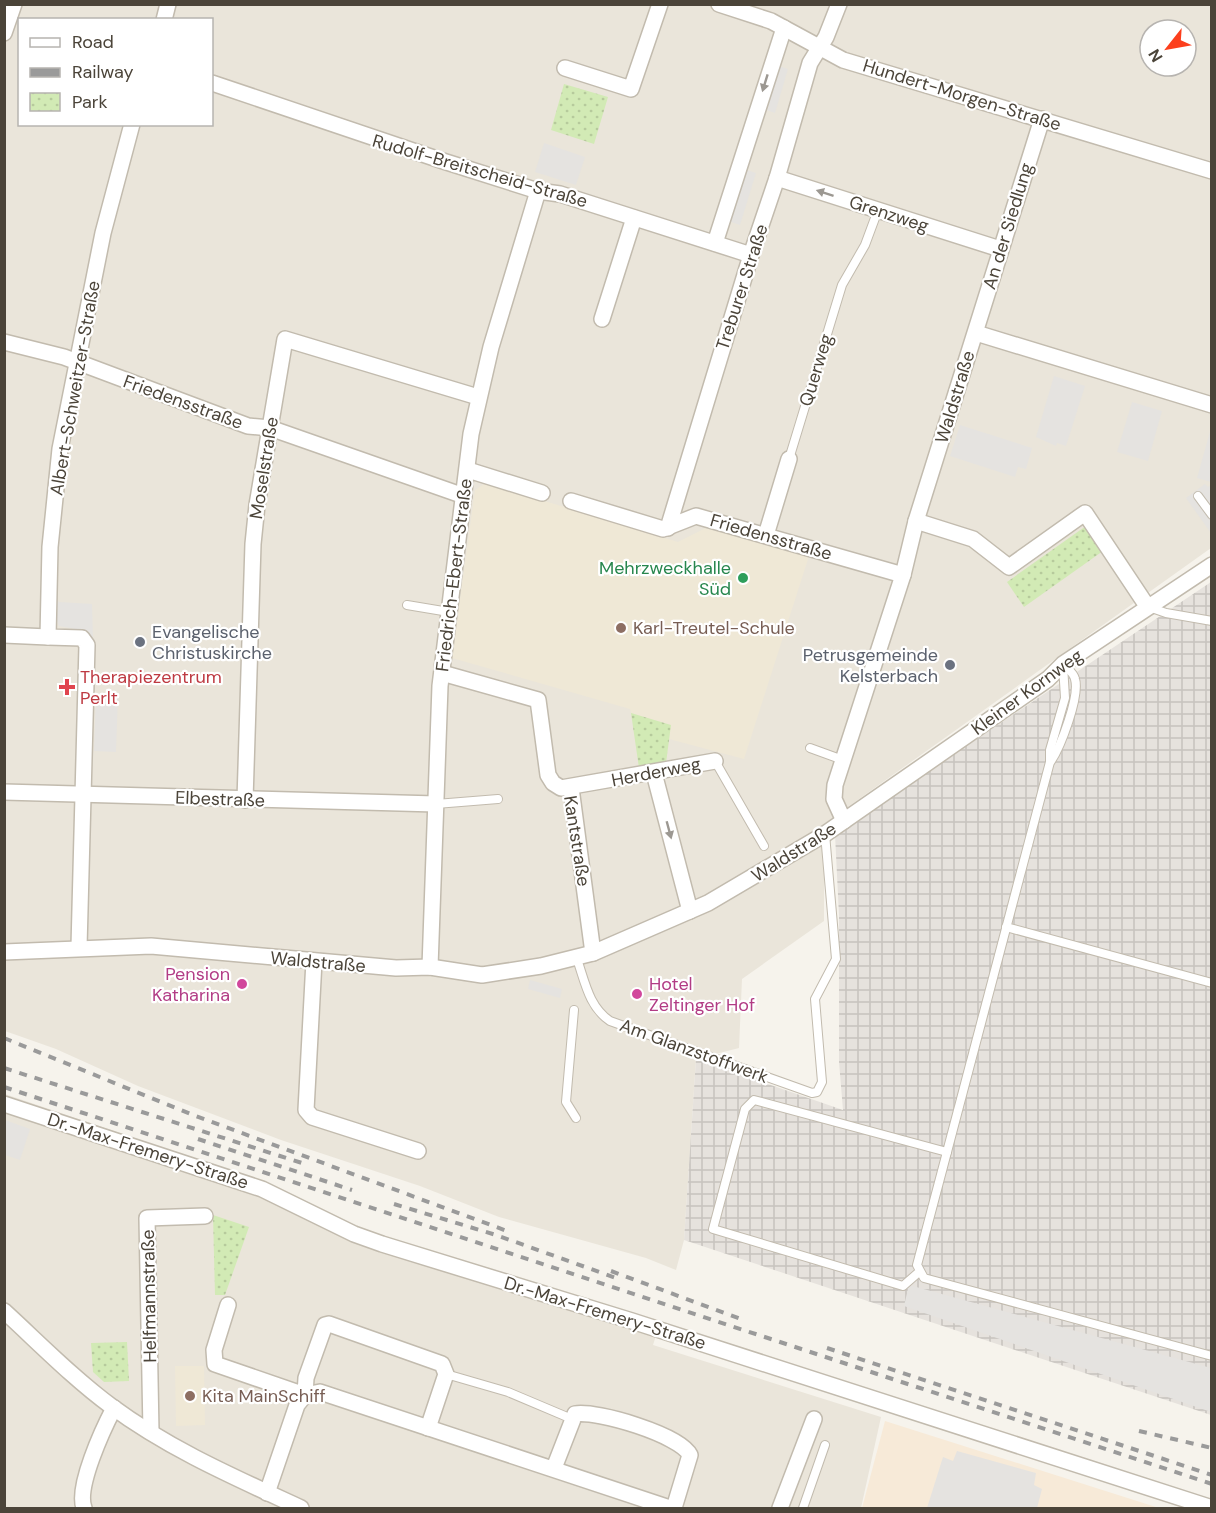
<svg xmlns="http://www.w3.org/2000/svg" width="1216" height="1513" viewBox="0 0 1216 1513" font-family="'DM Sans',sans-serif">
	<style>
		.residential { fill: #eae5da; fill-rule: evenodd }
		.commercial { fill: #f7ead8 }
		.industrial { fill: url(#industrial-grid) }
		.education { fill: #efe8d6 }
		.park { fill: url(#park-dots) }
		.parking { fill: #e5e3e0 }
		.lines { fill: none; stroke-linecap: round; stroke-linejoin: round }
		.lane-casing { stroke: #c2bbae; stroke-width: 10 }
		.street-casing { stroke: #c2bbae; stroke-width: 18 }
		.lane { stroke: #fff; stroke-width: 8 }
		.street { stroke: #fff; stroke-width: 15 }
		.rail { stroke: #9a9a9a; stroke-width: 4; stroke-dasharray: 8 8; stroke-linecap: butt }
		.oneway { fill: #9c9892 }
		.leisure-dot { fill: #2e9e5b; stroke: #fff; stroke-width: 2 }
		.education-dot { fill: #8d6e63; stroke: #fff; stroke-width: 2 }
		.worship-dot { fill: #6b7280; stroke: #fff; stroke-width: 2 }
		.health-dot { fill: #e0444e; stroke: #fff; stroke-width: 2 }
		.hotel-dot { fill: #d1479c; stroke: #fff; stroke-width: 2 }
		.labels { text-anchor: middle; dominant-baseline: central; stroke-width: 4.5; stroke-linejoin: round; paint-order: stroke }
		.street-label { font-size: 18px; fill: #4b4439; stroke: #fff }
		.leisure-label { font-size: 18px; fill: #27864d; stroke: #fff; text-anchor: end }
		.education-label { font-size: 18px; fill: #785e54; stroke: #fff; text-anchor: start }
		.worship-label { font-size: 18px; fill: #5b616d; stroke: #fff; text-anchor: start }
		.health-label { font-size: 18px; fill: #be3a42; stroke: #fff; text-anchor: start }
		.hotel-label { font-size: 18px; fill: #b23c85; stroke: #fff; text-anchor: end }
	</style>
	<defs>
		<pattern id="industrial-grid" width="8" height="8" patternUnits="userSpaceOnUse" patternTransform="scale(1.5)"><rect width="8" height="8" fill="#e6e2dd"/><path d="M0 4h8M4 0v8" fill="none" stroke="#c7c3be"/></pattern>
		<pattern id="park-dots" width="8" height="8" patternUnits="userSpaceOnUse" patternTransform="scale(1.5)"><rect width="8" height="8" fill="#d2eab5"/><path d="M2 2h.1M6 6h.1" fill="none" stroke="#b6ca9c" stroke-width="1.8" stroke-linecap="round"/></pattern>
	</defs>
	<rect width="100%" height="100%" fill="#f6f3ec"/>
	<!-- residential -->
	<g class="residential">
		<path d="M4,5H1211V548L824,824V921L742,979L739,1048L696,1059L684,1240L676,1270L646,1258L499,1217L420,1186L281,1140L138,1086L56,1049L5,1031ZM20,20H212V124H20ZM1150,30H1186V66H1150Z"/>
		<path d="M5,1094L246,1176L376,1236L660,1323L653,1345L881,1417L861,1508H5Z"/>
	</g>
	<!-- commercial -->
	<path class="commercial" d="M885,1421L1159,1508H862Z"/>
	<!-- industrial -->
	<path class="industrial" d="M1211,582V1415L684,1240L696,1059L843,1110L839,1062V916L835,834Z"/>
	<!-- education -->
	<g class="education">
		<path d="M486,483L678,542L706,528L809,556L744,759L669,739L670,725L631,713L630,709L452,658L475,490Z"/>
		<path d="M175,1366H204L205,1425L176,1426Z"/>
	</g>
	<!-- park -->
	<g class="park">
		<path d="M564,84L608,97L594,144L551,130Z"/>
		<path d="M1086,526L1103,551L1024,607L1007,582Z"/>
		<path d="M631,713L671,725L666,763L639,768Z"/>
		<path d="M213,1215L249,1227L225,1295H215Z"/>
		<path d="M127,1342L129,1381L104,1382L93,1372L91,1343Z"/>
	</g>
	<!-- parking -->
	<g class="parking">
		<path d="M776,65L788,69L775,113L763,109Z"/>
		<path d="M544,143L585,157L576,185L535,172Z"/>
		<path d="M744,169L756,173L740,225L728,221Z"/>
		<path d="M1054,376L1085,386L1066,446L1057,443L1056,446L1036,437Z"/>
		<path d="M1132,402L1162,411L1148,461L1117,452Z"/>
		<path d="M960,425L1032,448L1026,469L1018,467L1015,477L950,456Z"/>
		<path d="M1211,428L1212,482H1211L1197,478Z"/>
		<path d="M1205,484L1208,487L1211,485V533L1186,498Z"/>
		<path d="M55,597L59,602L92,604L93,640L86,631L59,626L55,617Z"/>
		<path d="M96,695L118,696L116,752L94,751Z"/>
		<path d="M530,980L562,989L560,998L528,989Z"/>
		<path d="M5,1120L30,1129L20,1160L5,1155Z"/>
		<path d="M909,1285L1211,1368V1412L904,1306Z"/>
		<path d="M957,1451L1036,1473L1034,1485L1042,1489L1037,1508H927L943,1457L953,1461Z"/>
	</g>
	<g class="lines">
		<defs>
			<g id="lane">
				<path d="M789,459L842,285L865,245L878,210"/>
				<path d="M1198,496L1212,515"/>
				<path d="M407,605L449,612"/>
				<path d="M1149,607L1166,613L1212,621"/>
				<path d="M810,748L843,760"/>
				<path d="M715,761L764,846"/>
				<path d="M1051,761C1061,746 1080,696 1075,679C1074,673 1067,668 1063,664"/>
				<path d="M436,804L498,799"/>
				<path d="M1006,927L1212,983"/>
				<path d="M577,959C585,982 589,1007 610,1021L812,1093L817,1092L822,1082L815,999L836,959L825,834"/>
				<path d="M574,1010L566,1102L576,1118"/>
				<path d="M947,1152L1050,762V750L1065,698L1063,665"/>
				<path d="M919,1272L903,1286L713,1229L745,1109L754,1100L947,1152L917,1265L924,1278L1212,1356"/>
				<path d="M446,1374L508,1392L572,1419"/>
				<path d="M803,1508L825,1445"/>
			</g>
			<g id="street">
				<path d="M719,4L771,21L843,60L1212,171"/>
				<path d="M164,20L168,4"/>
				<path d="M4,33L14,4"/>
				<path d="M565,68L631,89L660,4"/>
				<path d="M212,83L443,161L538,191L560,194L751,255"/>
				<path d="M777,178L1000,249"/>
				<path d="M715,243L784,28"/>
				<path d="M602,319L634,218"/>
				<path d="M976,333L1212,405"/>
				<path d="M4,342L64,357L248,426L270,428L464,496"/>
				<path d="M468,470L542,493"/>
				<path d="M571,501L663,529L696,516L903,575"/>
				<path d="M916,521L973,539L1009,567L1085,513L1147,606"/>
				<path d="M668,528L751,255L777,178L810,63L826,37L839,4"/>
				<path d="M766,535L789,459"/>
				<path d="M4,635L48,637"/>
				<path d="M442,673L538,700L548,775L553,783L561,788L715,761"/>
				<path d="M654,773L690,911"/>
				<path d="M571,788L593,953"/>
				<path d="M4,792L436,804"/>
				<path d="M245,800L253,544L257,505L285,339L478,397"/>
				<path d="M844,821L834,799L835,785L903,575L916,521L1042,119"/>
				<path d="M79,947L87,645L82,638L48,637L50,547L60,449L103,233L132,124"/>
				<path d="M4,952L151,946L396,968L430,967L482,975L541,966L593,953L708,903L825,834L1048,679L1063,664L1212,565"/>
				<path d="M314,961L306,1110L312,1117L418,1151"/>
				<path d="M430,967L440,686L471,434L491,347L538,191"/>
				<path d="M4,1104L262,1189L354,1234L382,1244L632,1321L1212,1508"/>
				<path d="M228,1305L214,1350L215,1364L305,1395L306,1378L325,1325L329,1324L442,1364L446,1374L428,1428"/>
				<path d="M4,1311C39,1343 73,1378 111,1406C169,1449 236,1478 301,1508"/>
				<path d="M151,1432L147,1218L205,1216"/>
				<path d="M554,1468L575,1414C597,1410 680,1435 690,1455L674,1508"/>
				<path d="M267,1493L297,1405L305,1395L320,1392L670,1508"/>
				<path d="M84,1508C76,1487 103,1429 114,1408"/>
				<path d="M780,1508L814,1419"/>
			</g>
		</defs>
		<!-- lane casing -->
		<use href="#lane" class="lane-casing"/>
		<!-- street casing -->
		<use href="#street" class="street-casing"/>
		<!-- lane -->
		<use href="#lane" class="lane"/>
		<!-- street -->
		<use href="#street" class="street"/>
		<!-- rail -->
		<g class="rail">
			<path d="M4,1038L193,1115L507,1231"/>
			<path d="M4,1068L302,1163"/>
			<path d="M4,1087L1212,1484"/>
			<path d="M198,1139L352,1190"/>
			<path d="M394,1204L496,1235L616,1278"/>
			<path d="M611,1271L746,1321"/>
			<path d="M827,1348L1212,1475"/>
			<path d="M1139,1431L1212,1448"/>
		</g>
	</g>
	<!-- one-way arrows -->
	<defs><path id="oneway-solid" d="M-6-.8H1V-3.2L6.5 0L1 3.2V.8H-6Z" transform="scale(1.5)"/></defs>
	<g class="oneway">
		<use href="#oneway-solid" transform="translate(765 83) rotate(107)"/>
		<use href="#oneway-solid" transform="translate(825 193) rotate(-162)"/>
		<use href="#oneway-solid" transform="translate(669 830) rotate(75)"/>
	</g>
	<!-- markers -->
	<circle class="leisure-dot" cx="743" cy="578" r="6"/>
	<g class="education-dot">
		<circle cx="621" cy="628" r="6"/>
		<circle cx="190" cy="1396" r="6"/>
	</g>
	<g class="worship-dot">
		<circle cx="140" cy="642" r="6"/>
		<circle cx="950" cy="665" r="6"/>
	</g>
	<path class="health-dot" d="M64 678h6v6h6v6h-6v6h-6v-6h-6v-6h6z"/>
	<g class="hotel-dot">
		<circle cx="242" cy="984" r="6"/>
		<circle cx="637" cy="994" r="6"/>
	</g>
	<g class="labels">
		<!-- street labels -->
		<g class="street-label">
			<text transform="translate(962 95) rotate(17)">Hundert-Morgen-Straße</text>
			<text transform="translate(480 171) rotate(16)">Rudolf-Breitscheid-Straße</text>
			<text transform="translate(889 214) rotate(18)">Grenzweg</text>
			<text transform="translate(1008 226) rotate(-73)">An der Siedlung</text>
			<text transform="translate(742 287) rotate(-72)">Treburer Straße</text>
			<text transform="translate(816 370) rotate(-73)">Querweg</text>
			<text transform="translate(75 388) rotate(-80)">Albert-Schweitzer-Straße</text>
			<text transform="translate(955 397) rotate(-73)">Waldstraße</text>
			<text transform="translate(183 402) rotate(20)">Friedensstraße</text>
			<text transform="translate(264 468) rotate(-81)">Moselstraße</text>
			<text transform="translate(771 537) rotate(16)">Friedensstraße</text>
			<text transform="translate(454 575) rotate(-83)">Friedrich-Ebert-Straße</text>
			<text transform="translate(1027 692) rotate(-36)">Kleiner Kornweg</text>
			<text transform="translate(656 772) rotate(-11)">Herderweg</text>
			<text transform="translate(220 799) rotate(2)">Elbestraße</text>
			<text transform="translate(577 841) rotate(81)">Kantstraße</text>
			<text transform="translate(794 852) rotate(-32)">Waldstraße</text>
			<text transform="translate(318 962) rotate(5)">Waldstraße</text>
			<text transform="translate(694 1051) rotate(20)">Am Glanzstoffwerk</text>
			<text transform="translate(148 1151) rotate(18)">Dr.-Max-Fremery-Straße</text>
			<text transform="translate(149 1296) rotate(-91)">Helfmannstraße</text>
			<text transform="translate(605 1313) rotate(17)">Dr.-Max-Fremery-Straße</text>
		</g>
		<!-- leisure labels -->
		<g class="leisure-label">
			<text x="731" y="568">Mehrzweckhalle<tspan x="731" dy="21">Süd</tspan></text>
		</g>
		<!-- education labels -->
		<g class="education-label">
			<text x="633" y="628">Karl-Treutel-Schule</text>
			<text x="202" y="1396">Kita MainSchiff</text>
		</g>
		<!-- worship labels -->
		<g class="worship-label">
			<text x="152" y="632">Evangelische<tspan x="152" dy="21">Christuskirche</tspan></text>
			<text x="938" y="655" text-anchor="end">Petrusgemeinde<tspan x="938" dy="21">Kelsterbach</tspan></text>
		</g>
		<!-- health labels -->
		<g class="health-label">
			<text x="80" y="677">Therapiezentrum<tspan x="80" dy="21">Perlt</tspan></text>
		</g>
		<!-- hotel labels -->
		<g class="hotel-label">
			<text x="230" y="974">Pension<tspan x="230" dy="21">Katharina</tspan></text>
			<text x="649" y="984" text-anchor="start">Hotel<tspan x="649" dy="21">Zeltinger Hof</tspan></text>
		</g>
	</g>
	<!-- border -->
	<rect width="1216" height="1513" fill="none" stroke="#4b4439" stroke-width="12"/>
	<!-- legend -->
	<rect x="18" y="18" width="195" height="108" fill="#ffffff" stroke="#b7b4b0" stroke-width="1.5"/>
	<rect x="30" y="38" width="30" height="9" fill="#ffffff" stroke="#b7b4b0" stroke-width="1.5"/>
	<text x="72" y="48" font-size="18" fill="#4b4439">Road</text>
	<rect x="30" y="68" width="30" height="9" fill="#9a9a9a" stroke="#b7b4b0" stroke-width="1.5"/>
	<text x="72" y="78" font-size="18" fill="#4b4439">Railway</text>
	<rect x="30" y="93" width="30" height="18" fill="url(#park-dots)" stroke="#b7b4b0" stroke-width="1.5"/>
	<text x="72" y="108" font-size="18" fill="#4b4439">Park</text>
	<!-- north arrow -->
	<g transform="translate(1168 48) rotate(239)"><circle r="28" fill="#ffffff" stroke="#b7b4b0" stroke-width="1.5"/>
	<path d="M0-4.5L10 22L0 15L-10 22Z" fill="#fc3f1d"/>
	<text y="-9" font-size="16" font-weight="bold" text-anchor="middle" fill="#4b4439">N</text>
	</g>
</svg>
